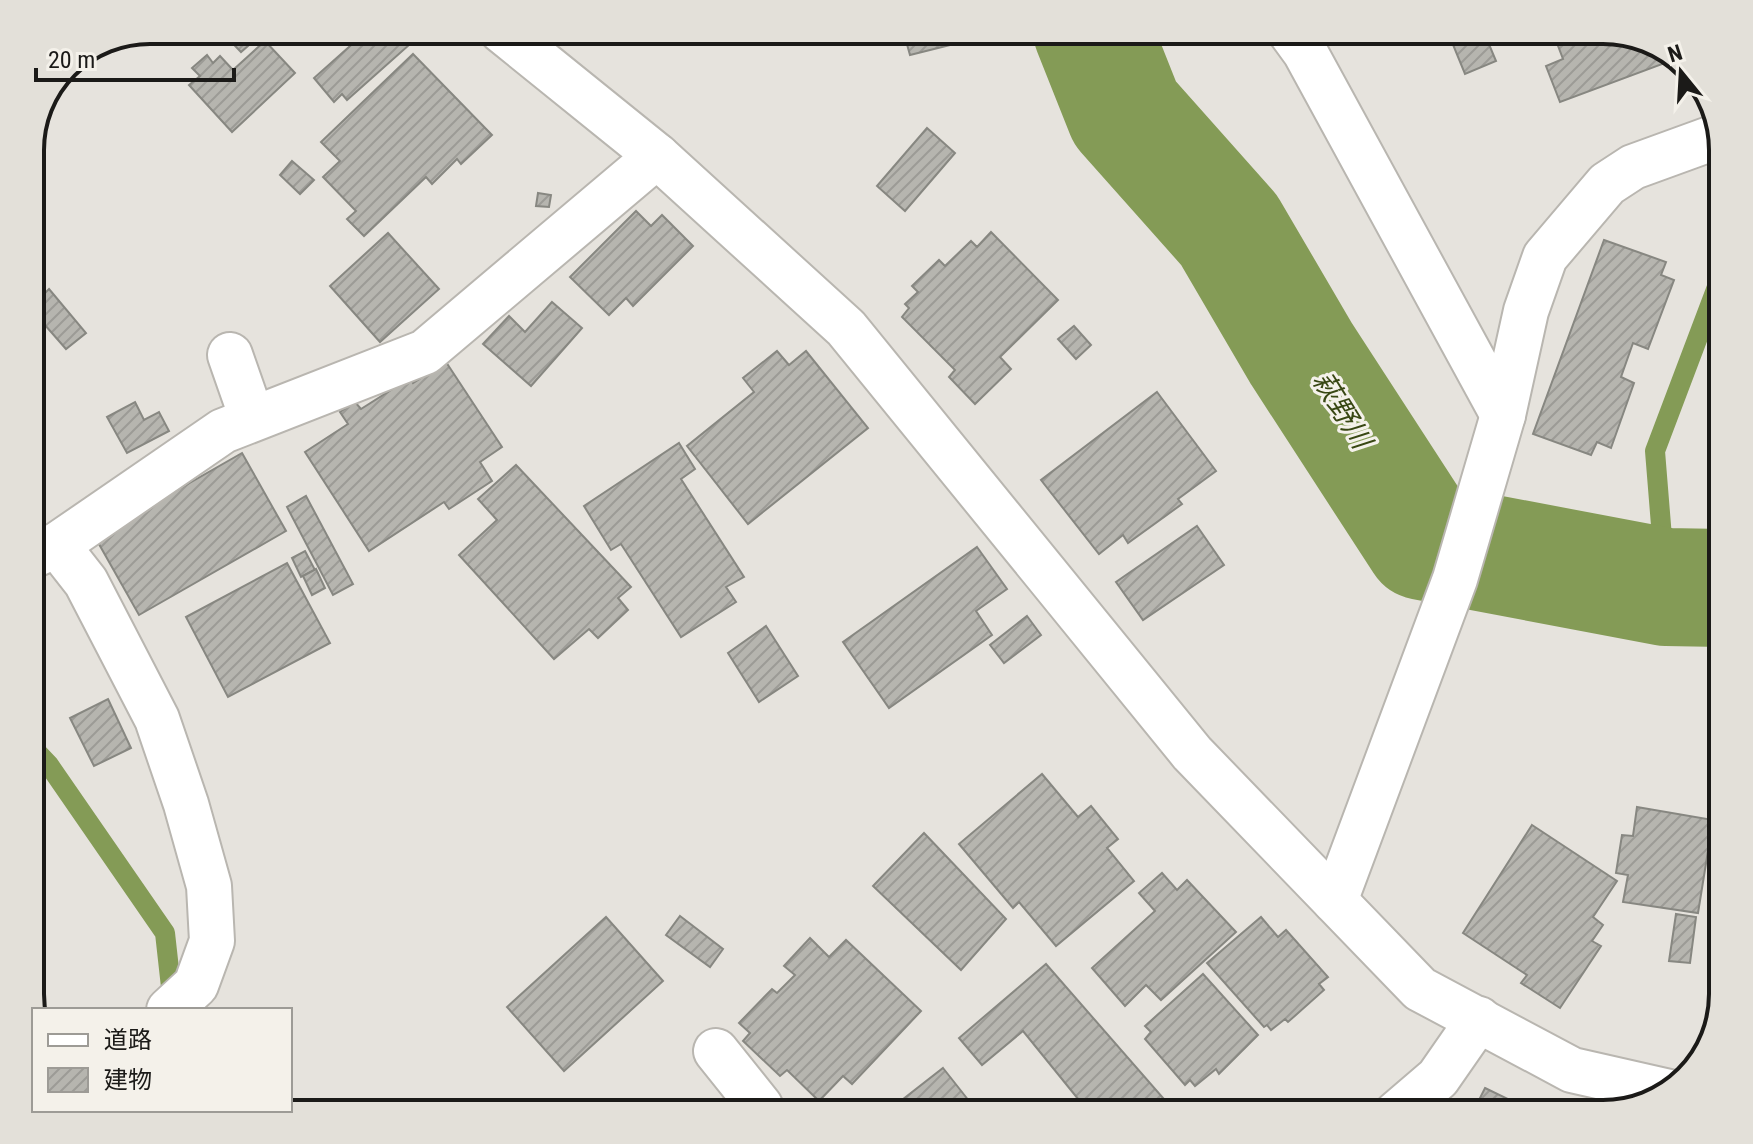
<svg xmlns="http://www.w3.org/2000/svg" width="1753" height="1144" viewBox="0 0 1753 1144" font-family="'Roboto Condensed','Noto Sans JP',sans-serif">
	<style>
		.lines { fill: none; stroke-linecap: round; stroke-linejoin: round }
		.stream { stroke: #849b56; stroke-width: 20 }
		.river { stroke: #849b56; stroke-width: 118 }
		.building { fill: url(#building-hatch); stroke: #878781; stroke-width: 2 }
		.minor-casing { stroke: #b9b6b0; stroke-width: 48 }
		.tertiary-casing { stroke: #b9b6b0; stroke-width: 48 }
		.minor { stroke: #fff; stroke-width: 44 }
		.tertiary { stroke: #fff; stroke-width: 44 }
		.labels { text-anchor: middle; dominant-baseline: central; stroke-width: 6; stroke-linejoin: round; paint-order: stroke }
		.water-label { font-size: 28px; font-style: italic; fill: #384713; stroke: #f4f1ea }
		.rim { fill: none; stroke: #1b1a18; stroke-width: 4 }
	</style>
	<defs>
		<pattern id="building-hatch" width="6" height="6" patternUnits="userSpaceOnUse" patternTransform="scale(2)"><rect width="6" height="6" fill="#b6b5af"/><path d="M-1 1l2-2M0 6l6-6M5 7l2-2" fill="none" stroke="#9c9b96"/></pattern>
	</defs>
	<rect width="100%" height="100%" fill="#e6e3dd"/>
	<g class="lines">
		<!-- stream -->
		<g class="stream">
			<path d="M1666,587L1655,451L1723,271"/>
			<path d="M30,745L49,765L165,933L173,1005"/>
			<path d="M185,1110L190,1114"/>
		</g>
		<!-- river -->
		<path class="river" d="M1092,30L1125,113L1229,230L1301,353L1423,541L1666,587L1723,588"/>
	</g>
	<!-- building -->
	<g class="building">
		<path d="M220,30H266L241,52Z"/>
		<path d="M279,30H304L290,42Z"/>
		<path d="M316,30H338L326,41Z"/>
		<path d="M368,30H395L409,45L347,100L342,94L334,102L314,78Z"/>
		<path d="M903,30H950L954,44L910,55Z"/>
		<path d="M1447,30H1483L1496,61L1465,74Z"/>
		<path d="M1552,30H1603L1659,47L1665,63L1560,102L1546,66L1563,59Z"/>
		<path d="M265,41L295,73L232,132L189,85L200,76L192,68L207,55L213,63L220,56L233,70Z"/>
		<path d="M413,54L492,135L461,164L457,159L432,184L426,177L364,236L347,219L356,211L323,177L340,161L321,142Z"/>
		<path d="M927,128L955,153L905,211L877,186Z"/>
		<path d="M292,161L314,180L300,194L280,175Z"/>
		<path d="M538,193L551,195L549,207L536,206Z"/>
		<path d="M636,211L651,226L662,215L693,246L633,306L626,298L609,315L570,277Z"/>
		<path d="M991,232L1058,300L1000,357L1011,369L975,404L949,377L955,370L902,317L909,308L905,304L918,292L912,286L939,260L945,266L971,241L977,247Z"/>
		<path d="M388,233L439,289L380,342L330,286Z"/>
		<path d="M1604,240L1666,262L1661,275L1674,280L1648,349L1633,343L1621,377L1634,383L1611,448L1597,442L1591,455L1533,434Z"/>
		<path d="M49,289L86,333L66,349L30,308Z"/>
		<path d="M552,302L582,328L531,386L483,344L509,316L525,332Z"/>
		<path d="M1074,326L1091,345L1076,359L1058,339Z"/>
		<path d="M777,351L789,365L806,351L868,428L748,524L687,446L754,392L743,378Z"/>
		<path d="M446,362L502,447L480,462L492,481L449,509L444,502L369,551L305,452L348,424L340,412L355,402L361,409L410,378L413,383Z"/>
		<path d="M1157,392L1216,471L1178,499L1182,504L1128,543L1123,535L1099,554L1041,480Z"/>
		<path d="M135,402L144,420L159,412L169,431L127,453L107,417Z"/>
		<path d="M679,443L695,469L681,479L744,577L726,587L736,602L681,637L621,544L611,550L584,506Z"/>
		<path d="M242,453L286,531L139,615L95,537Z"/>
		<path d="M516,465L631,587L618,598L628,610L598,638L589,629L554,659L459,555L497,520L478,499Z"/>
		<path d="M306,496L353,584L333,595L287,507Z"/>
		<path d="M1197,526L1224,565L1143,620L1116,582Z"/>
		<path d="M977,547L1007,589L976,611L992,635L889,708L843,642Z"/>
		<path d="M305,551L315,570L301,577L292,558Z"/>
		<path d="M287,563L330,643L228,697L186,617Z"/>
		<path d="M316,569L325,588L312,595L303,576Z"/>
		<path d="M1027,616L1041,635L1004,663L990,645Z"/>
		<path d="M766,626L798,676L759,702L728,653Z"/>
		<path d="M108,699L131,748L94,766L70,718Z"/>
		<path d="M1042,774L1078,817L1091,806L1118,839L1107,848L1134,881L1056,946L1019,902L1013,908L959,844Z"/>
		<path d="M1637,807L1713,820L1698,913L1623,902L1628,875L1616,873L1622,835L1633,836Z"/>
		<path d="M1532,825L1617,881L1593,917L1603,925L1592,941L1601,946L1560,1008L1521,983L1527,975L1463,933Z"/>
		<path d="M924,833L1006,919L961,970L873,886Z"/>
		<path d="M1162,873L1177,890L1187,880L1236,932L1161,1000L1146,985L1125,1006L1092,968L1155,911L1139,893Z"/>
		<path d="M1676,914L1696,917L1690,963L1669,961Z"/>
		<path d="M680,916L723,949L710,967L666,935Z"/>
		<path d="M606,917L663,981L564,1071L507,1007Z"/>
		<path d="M1261,917L1278,937L1286,930L1328,977L1319,984L1324,990L1288,1022L1285,1019L1271,1030L1267,1025L1264,1027L1207,963Z"/>
		<path d="M30,931L39,949L30,953Z"/>
		<path d="M810,938L829,957L846,940L921,1011L852,1084L843,1076L819,1101L787,1070L780,1076L743,1041L750,1033L739,1023L772,989L777,993L795,975L784,966Z"/>
		<path d="M1046,964L1177,1114H1073L1083,1105L1023,1031L982,1065L959,1038Z"/>
		<path d="M1203,974L1258,1035L1219,1074L1216,1069L1195,1086L1190,1080L1185,1085L1145,1039L1151,1032L1145,1026Z"/>
		<path d="M943,1068L973,1106L963,1114H884Z"/>
		<path d="M1485,1088L1539,1114H1472Z"/>
	</g>
	<g class="lines">
		<defs>
			<g id="minor">
				<path d="M1289,30L1305,52L1503,415"/>
				<path d="M230,355L252,418"/>
				<path d="M57,545L86,582L157,719L186,804L209,886L212,941L196,985L169,1010"/>
				<path d="M30,557L57,545L223,431L425,352L657,156"/>
				<path d="M1335,901L1455,579L1503,415L1526,311L1545,257L1607,184L1633,167L1721,135"/>
				<path d="M716,1051L760,1106L757,1114"/>
				<path d="M1396,1114L1438,1078L1479,1019"/>
			</g>
			<path id="tertiary" d="M501,30L657,156L846,328L1192,753L1420,989L1572,1070L1669,1092"/>
		</defs>
		<!-- minor casing -->
		<use href="#minor" class="minor-casing"/>
		<!-- tertiary casing -->
		<use href="#tertiary" class="tertiary-casing"/>
		<!-- minor -->
		<use href="#minor" class="minor"/>
		<!-- tertiary -->
		<use href="#tertiary" class="tertiary"/>
	</g>
	<g class="labels">
		<!-- water labels -->
		<g class="water-label">
			<text transform="translate(1342 410) rotate(58)">萩野川</text>
		</g>
	</g>
	<!-- crop -->
	<path d="M0 0H1753V1144H0ZM150 44H1603A106 106 0 0 1 1709 150V994A106 106 0 0 1 1603 1100H150A106 106 0 0 1 44 994V150A106 106 0 0 1 150 44Z" fill="#e3e0d9" fill-rule="evenodd"/>
	<path class="rim" d="M150 44H1603A106 106 0 0 1 1709 150V994A106 106 0 0 1 1603 1100H150A106 106 0 0 1 44 994V150A106 106 0 0 1 150 44Z"/>
	<!-- legend -->
	<rect x="32" y="1008" width="260" height="104" fill="#f4f1ea" stroke="#9d9b96" stroke-width="2"/>
	<rect x="48" y="1034" width="40" height="12" fill="#ffffff" stroke="#9d9b96" stroke-width="2"/>
	<text x="104" y="1048" font-size="24" fill="#1b1a18">道路</text>
	<rect x="48" y="1068" width="40" height="24" fill="url(#building-hatch)" stroke="#9d9b96" stroke-width="2"/>
	<text x="104" y="1088" font-size="24" fill="#1b1a18">建物</text>
	<!-- north arrow -->
	<g transform="translate(1681 72) rotate(342)" stroke="#f4f1ea" stroke-width="6" paint-order="stroke">
	<path d="M0-6L14 30L0 20L-14 30Z" fill="#1b1a18"/>
	<text y="-12" font-size="22" font-weight="bold" text-anchor="middle" fill="#1b1a18">N</text>
	</g>
	<!-- scale -->
	<path d="M36 68v12h198v-12" fill="none" stroke="#1b1a18" stroke-width="4"/>
	<text x="48" y="68" font-size="24" fill="#1b1a18" stroke="#f4f1ea" stroke-width="6" paint-order="stroke">20 m</text>
</svg>
